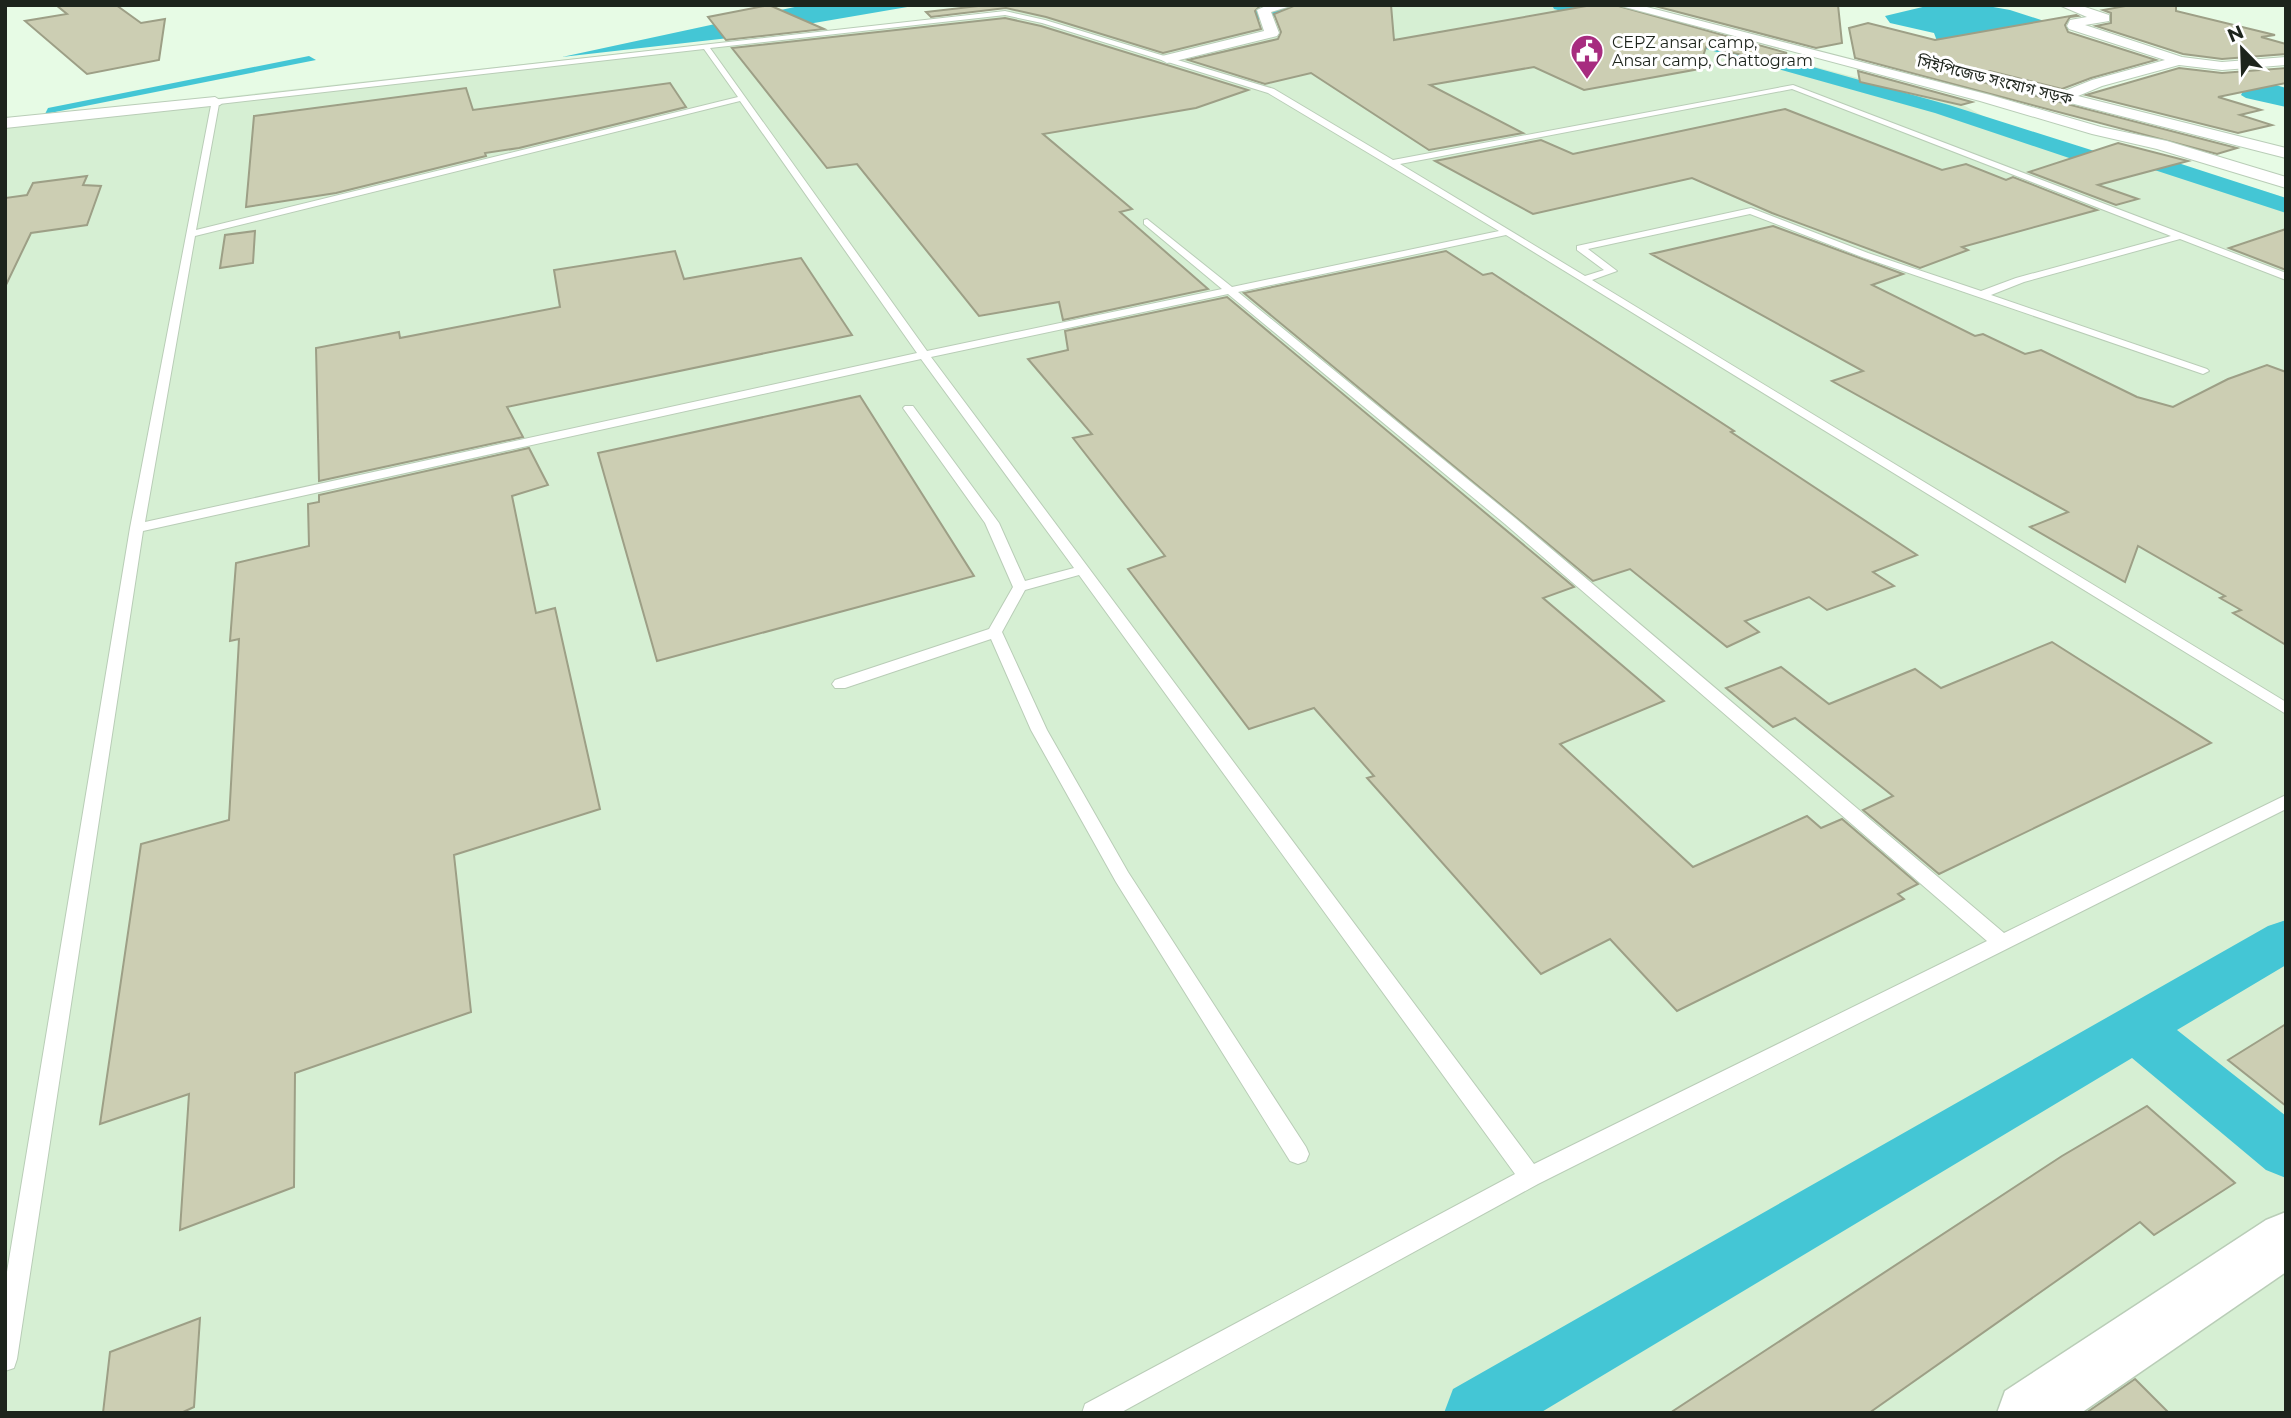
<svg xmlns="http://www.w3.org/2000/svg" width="2291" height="1418" viewBox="0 0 2291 1418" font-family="Montserrat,'Noto Sans Bengali',sans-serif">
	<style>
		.built { fill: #d6efd3 }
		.water { fill: #44c6d5 }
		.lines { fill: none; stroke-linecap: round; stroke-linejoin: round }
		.canal { fill: #44c6d5; fill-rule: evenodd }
		.building { fill: #ccceb3; stroke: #9d9f86; stroke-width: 2 }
		.service-casing { stroke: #b9cdb7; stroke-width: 2 }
		.minor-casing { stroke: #b9cdb7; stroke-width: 2 }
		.tertiary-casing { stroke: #b9cdb7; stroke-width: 3 }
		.service { fill: #fff; fill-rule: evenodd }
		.minor { fill: #fff; fill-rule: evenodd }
		.tertiary { fill: #fff; fill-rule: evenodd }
		.labels { text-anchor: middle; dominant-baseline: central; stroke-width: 6; stroke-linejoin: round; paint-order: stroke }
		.far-poi-label { font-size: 16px; fill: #1d241c; stroke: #fff; text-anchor: start }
		.far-street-label { font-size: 16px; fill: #1d241c; stroke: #fff }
	</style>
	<rect width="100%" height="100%" fill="#e7fbe5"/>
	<!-- built -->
	<path class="built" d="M1059,5L1256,17L1318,5H1579L1965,106L1990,120L2111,158L2135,151L2286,198V1413H5V121Z"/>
	<!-- water -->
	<g class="water">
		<path d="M804,5H919L773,30L772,33L562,57Z"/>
		<path d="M1931,5H1982L2010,10L2069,29L2023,38L1937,41L1934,33L1890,23L1885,16Z"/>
		<path d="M309,56L316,60L45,114L48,108Z"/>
		<path d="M2269,83L2286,88V107L2246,98L2241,95L2243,91Z"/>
	</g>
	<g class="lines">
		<!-- canal -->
		<g class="canal">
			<path d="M1278,5H1314L1306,10L1215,28L1206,23L1215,18Z"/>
			<path d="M1552,5H1581L1633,19L1636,23L1627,28L1554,9Z"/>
			<path d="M1706,37L1949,105L2107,155L2130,148L2138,150L2286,198V213L2130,162L2107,170L2099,168L1935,113L1699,47L1697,43L1699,39Z"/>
			<path d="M2286,920V965L2177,1030L2286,1116V1178L2266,1170L2132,1058L1540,1413H1444L1453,1389L2268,926Z"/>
		</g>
	</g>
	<!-- building -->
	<g class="building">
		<path d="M56,5H116L141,23L165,19L159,60L87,74L25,21L67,14Z"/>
		<path d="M769,5L824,29L726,40L708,17Z"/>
		<path d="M987,5H1261L1255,11L1261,29L1163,53L1046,17L1006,8L931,17L926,12Z"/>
		<path d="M1296,5H1391L1394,40L1592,5H1615L1787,53L1756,58L1706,47L1699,69L1584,90L1534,67L1430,85L1523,133L1429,150L1311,73L1265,84L1188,60L1278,39L1281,32L1274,14Z"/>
		<path d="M1651,5H1838L1842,43L1816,48Z"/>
		<path d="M2131,5H2176V11L2275,35L2261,37L2286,44V54L2222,59L2183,54L2096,26L2111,23V13L2103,10Z"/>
		<path d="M2076,15L2078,16L2070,17L2065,25L2068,32L2156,60L2091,78L2062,89L1990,71L1982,74V82L2237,148L2217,154L1855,58L1849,28L1868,23L1935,40Z"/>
		<path d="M1005,18L1041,26L1248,90L1196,108L1043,134L1132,209L1120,212L1208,289L1063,320L1059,302L979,316L857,164L827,168L732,48Z"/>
		<path d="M2179,68L2222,73L2286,68V83L2218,97L2261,110L2240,115L2272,125L2238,133L2086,95Z"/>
		<path d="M1858,71L1972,102L1961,105L1860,82Z"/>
		<path d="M670,83L686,107L519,148L485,153L486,156L336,193L246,207L254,116L466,88L473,110Z"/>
		<path d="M1785,109L1942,170L1966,164L2006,180L2013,177L2097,210L1962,247L1968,250L1920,268L1772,213L1692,178L1533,214L1435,161L1541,140L1573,154Z"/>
		<path d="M2118,143L2188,161L2098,185L2138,199L2116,205L2029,172Z"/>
		<path d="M87,176L83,185L101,186L87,225L31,233L5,287V198L27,195L33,183Z"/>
		<path d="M1773,226L1903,274L1872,285L1975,336L1983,334L2025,354L2041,350L2137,397L2173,407L2228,379L2267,365L2286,372V645L2233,613L2241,610L2220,598L2225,596L2138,546L2125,582L2030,527L2068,512L1832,381L1863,371L1651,254Z"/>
		<path d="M2286,229V270L2229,248Z"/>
		<path d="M255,231L253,263L220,268L225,235Z"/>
		<path d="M675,251L684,279L801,258L852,335L507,407L523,437L319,481L316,348L399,332L400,338L560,307L554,270Z"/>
		<path d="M1446,251L1483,275L1492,273L1734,431L1731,432L1917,555L1873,572L1894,586L1827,610L1809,597L1745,621L1759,632L1727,647L1630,569L1593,581L1244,293Z"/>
		<path d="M1227,297L1574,587L1543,598L1664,701L1560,744L1693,867L1807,816L1821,828L1842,819L1918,884L1898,894L1904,899L1677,1011L1610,939L1541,974L1367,778L1374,776L1314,708L1249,729L1128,569L1165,556L1073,438L1092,434L1028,359L1068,350L1065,331Z"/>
		<path d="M860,396L974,576L657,661L598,453Z"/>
		<path d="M529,448L548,485L512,496L536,613L555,608L600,809L454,855L471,1012L295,1073L294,1187L180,1230L189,1094L100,1124L141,844L229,820L239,639L230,641L236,563L309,546L308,504L319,502V495Z"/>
		<path d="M2052,642L2211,743L1939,874L1863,810L1893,796L1795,718L1773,727L1726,688L1781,667L1829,704L1915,669L1941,688Z"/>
		<path d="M2286,1024V1106L2228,1060Z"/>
		<path d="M2147,1106L2235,1183L2154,1235L2140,1222L1869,1413H1670L2062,1156Z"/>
		<path d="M200,1318L194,1407L181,1413H103L110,1352Z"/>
		<path d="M2135,1379L2169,1413H2086Z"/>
	</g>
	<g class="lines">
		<defs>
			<path id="service" d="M1005,11L1045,20L1274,89L1393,160L1793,85L2286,273V280L2180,239L2024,282L1991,295L2207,369L2209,371L2203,374L1862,257L1750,214L1588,249L1617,271L1592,280L2286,702V714L1506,235L1238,292L1515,518L2004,933L2286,795V809L1538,1184L1120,1413H1082L1085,1404L1515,1174L1079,575L1025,590L1002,632L1047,730L1128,872L1306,1147L1309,1154L1306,1161L1298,1164L1290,1161L1116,882L1031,730L991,639L845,688H835L832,684L835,680L989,629L1013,587L985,523L903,408L905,406H913L999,523L1025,581L1074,568L921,359L143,531L17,1359L14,1368L5,1371V1284L130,528L212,100ZM1005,15L1042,23L1268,93L1499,231L1232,287L1147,219L1144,220V224L1222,289L927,351L710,48ZM704,49L738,97L196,230L219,104ZM1792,89L2171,236L2016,278L1981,291L1868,253L1751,208L1577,246V250L1604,270L1585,276L1400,164ZM740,101L917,353L145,522L195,236ZM1228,294L1505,524L1987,941L1534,1164L931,357Z"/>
			<g id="minor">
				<path d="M1268,5H1294L1271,12L1279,33L1277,36L1167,63L1160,59L1162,56L1264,31L1257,10Z"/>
				<path d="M1617,5H1639L1990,95L2101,127L2167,141L2286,177V188L2157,149L2092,134L1980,101Z"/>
				<path d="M2059,5H2079L2109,15V21L2085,25L2182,57L2222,62L2286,57V65L2222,70L2179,65L2102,86L2078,96L2286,148V158L1984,81L1982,78L1984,75L1989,74L2062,92L2092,80L2165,60L2069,29L2067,26L2070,20L2087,17Z"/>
				<path d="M215,97L223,102L220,105L5,128V118Z"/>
			</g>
			<path id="tertiary" d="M2286,1212V1272L2081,1413H1997L2005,1391L2266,1220Z"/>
		</defs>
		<!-- service casing -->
		<use href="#service" class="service-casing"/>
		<!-- minor casing -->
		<use href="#minor" class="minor-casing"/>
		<!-- tertiary casing -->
		<use href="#tertiary" class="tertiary-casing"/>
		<!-- service -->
		<use href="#service" class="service"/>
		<!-- minor -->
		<use href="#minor" class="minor"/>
		<!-- tertiary -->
		<use href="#tertiary" class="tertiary"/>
	</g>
	<!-- icons -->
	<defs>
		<symbol id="civic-pin" viewBox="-11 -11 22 30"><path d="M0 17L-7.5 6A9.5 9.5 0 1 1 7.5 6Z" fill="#a72c7f" stroke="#fff"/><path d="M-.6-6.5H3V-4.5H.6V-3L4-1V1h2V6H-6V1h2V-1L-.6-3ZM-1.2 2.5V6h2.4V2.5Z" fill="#fff"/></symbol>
	</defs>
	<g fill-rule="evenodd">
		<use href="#civic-pin" x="1568" y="32" width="38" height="52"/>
	</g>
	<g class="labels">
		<!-- far-poi labels -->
		<g class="far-poi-label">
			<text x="1612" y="42">CEPZ ansar camp,<tspan x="1612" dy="18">Ansar camp, Chattogram</tspan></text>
		</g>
		<!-- far-street labels -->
		<g class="far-street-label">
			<text transform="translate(1995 80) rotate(14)">সিইপিজেড সংযোগ সড়ক</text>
		</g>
	</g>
	<!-- border -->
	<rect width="2291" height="1418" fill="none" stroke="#1d241c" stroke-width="14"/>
	<!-- north arrow -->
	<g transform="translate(2242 49) rotate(337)" stroke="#ffffff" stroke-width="5" paint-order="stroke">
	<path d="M0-5L12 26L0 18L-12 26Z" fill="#1d241c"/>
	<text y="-10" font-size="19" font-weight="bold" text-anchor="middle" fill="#1d241c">N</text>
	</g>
</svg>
